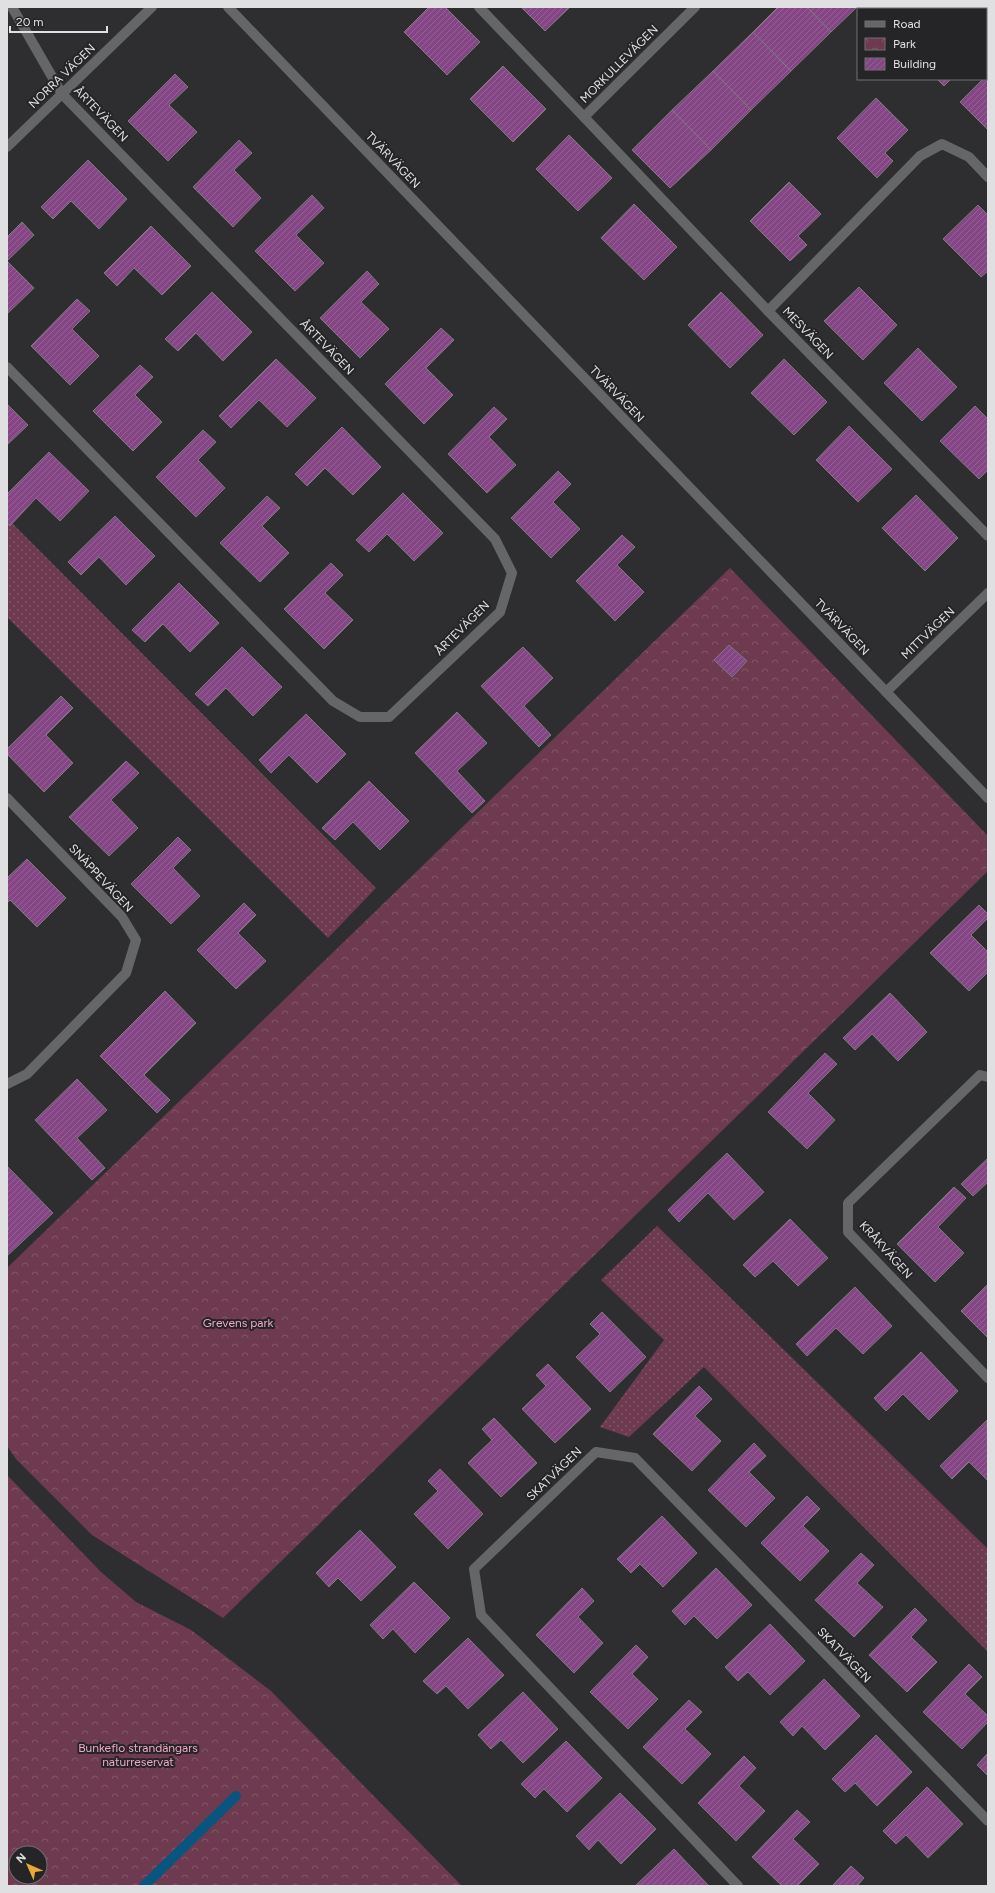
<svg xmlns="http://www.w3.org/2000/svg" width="995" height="1893" viewBox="0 0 995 1893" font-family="Figtree,sans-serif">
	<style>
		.grass { fill: url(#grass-dots) }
		.park { fill: url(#park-crowns); fill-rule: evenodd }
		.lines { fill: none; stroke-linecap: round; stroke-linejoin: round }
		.stream { stroke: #085580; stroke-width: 10 }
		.building { fill: url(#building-hatch); stroke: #7c797c }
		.street { stroke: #656667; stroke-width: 10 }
		.labels { text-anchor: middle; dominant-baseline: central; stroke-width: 4; stroke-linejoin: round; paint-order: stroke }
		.street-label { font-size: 12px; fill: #e0e0e2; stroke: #252427 }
		.park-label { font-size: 12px; fill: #f1a9c4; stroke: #252427 }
	</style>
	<defs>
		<pattern id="grass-dots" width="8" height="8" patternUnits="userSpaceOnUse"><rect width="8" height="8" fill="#6e3a4f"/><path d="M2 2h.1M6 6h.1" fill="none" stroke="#825668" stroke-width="1.8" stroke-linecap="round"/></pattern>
		<pattern id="park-crowns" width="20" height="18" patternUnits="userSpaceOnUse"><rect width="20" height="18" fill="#6e3a4f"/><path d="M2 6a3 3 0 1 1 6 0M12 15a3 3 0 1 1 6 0" fill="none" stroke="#825668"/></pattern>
		<pattern id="building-hatch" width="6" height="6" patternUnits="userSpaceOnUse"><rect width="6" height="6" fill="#854686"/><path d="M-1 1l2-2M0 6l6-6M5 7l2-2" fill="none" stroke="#966097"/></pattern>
	</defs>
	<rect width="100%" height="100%" fill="#2e2e30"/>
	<!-- grass -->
	<g class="grass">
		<path d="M7,518L376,888L328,938L7,617Z"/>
		<path d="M657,1226L988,1549V1652L704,1367L629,1437L600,1427L664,1340L601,1280Z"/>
	</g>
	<!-- park -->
	<g class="park">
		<path d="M730,568L988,836V871L223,1618L92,1535L16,1459L7,1446V1268Z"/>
		<path d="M7,1475L101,1572L136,1602L191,1630L271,1691L462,1886H7ZM16,1853H40V1877H16Z"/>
	</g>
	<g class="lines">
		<!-- stream -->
		<path class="stream" d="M144,1886L236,1796"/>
	</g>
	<!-- building -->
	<g class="building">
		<path d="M429,7H445L480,42L447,75L404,32Z"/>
		<path d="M521,7H570L545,31Z"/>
		<path d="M778,7H807L831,32L791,71L753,32Z"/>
		<path d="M807,7H857L831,32Z"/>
		<path d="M753,32L791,71L751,110L713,71Z"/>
		<path d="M503,66L546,109L513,142L470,99Z"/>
		<path d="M713,71L751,110L711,150L672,110Z"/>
		<path d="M988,73V130L960,102L983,79H986Z"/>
		<path d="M175,74L188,87L169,105L197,132L168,161L128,121Z"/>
		<path d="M937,79H951L944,86Z"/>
		<path d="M876,98L908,130L885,153L893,161L877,178L837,138Z"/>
		<path d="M672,110L711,150L670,188L632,150Z"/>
		<path d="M569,135L612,178L578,211L536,169Z"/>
		<path d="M239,140L252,153L234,170L261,198L233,227L193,187Z"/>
		<path d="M88,160L127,199L99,229L71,201L53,219L41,207Z"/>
		<path d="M789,182L821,214L798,236L807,245L790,261L750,221Z"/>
		<path d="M312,195L324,208L296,235L324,263L295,291L255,251Z"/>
		<path d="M634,204L677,247L644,280L601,238Z"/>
		<path d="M978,205L988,215V271L981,277L943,239Z"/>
		<path d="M22,222L34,235L7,261L34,288L7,314V237Z"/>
		<path d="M151,226L191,266L162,295L134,268L117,286L104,273Z"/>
		<path d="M367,271L379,284L361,302L389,329L360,358L320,318Z"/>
		<path d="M859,287L897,325L863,360L824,321Z"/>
		<path d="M212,292L252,332L223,361L196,333L178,351L165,339Z"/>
		<path d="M721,292L763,335L730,368L688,325Z"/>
		<path d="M77,299L90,311L72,329L99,356L70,385L31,346Z"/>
		<path d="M441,328L454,340L426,368L453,395L424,424L385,384Z"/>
		<path d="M918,348L957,387L922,421L884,383Z"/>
		<path d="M276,359L316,398L287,427L259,400L231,428L219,416Z"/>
		<path d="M784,359L827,402L794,435L751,393Z"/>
		<path d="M140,365L153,377L135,395L162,422L133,451L93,411Z"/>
		<path d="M7,404L28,425L7,445Z"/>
		<path d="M975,406L988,419V470L979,479L940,441Z"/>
		<path d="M494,407L507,419L489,437L516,465L487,493L448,454Z"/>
		<path d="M849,426L892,469L858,502L816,460Z"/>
		<path d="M342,427L381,467L353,495L325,468L307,486L295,474Z"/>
		<path d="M203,430L216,442L198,460L225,488L196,517L156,477Z"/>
		<path d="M49,452L89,491L60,521L36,498L10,526L7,523V494Z"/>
		<path d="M558,471L571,484L553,502L580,529L551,558L511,518Z"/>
		<path d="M403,493L443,533L414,561L387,534L369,552L356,540Z"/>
		<path d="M916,495L958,538L925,571L882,528Z"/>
		<path d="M267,496L280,508L262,526L289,553L260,582L220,543Z"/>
		<path d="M115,516L155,556L126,585L99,557L81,575L68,562Z"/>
		<path d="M622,535L635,547L617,565L644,592L615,621L576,581Z"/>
		<path d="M331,563L343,575L325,593L353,620L324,649L284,609Z"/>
		<path d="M179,583L219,623L190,652L163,624L145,642L132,630Z"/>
		<path d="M729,645L747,661L732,677L714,660Z"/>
		<path d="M242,647L282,687L253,716L226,688L208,706L195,694Z"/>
		<path d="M523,647L553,678L524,706L551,735L539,747L481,686Z"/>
		<path d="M61,696L73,708L46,735L73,763L44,792L7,754V749Z"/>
		<path d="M457,712L487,743L457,771L485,801L472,813L415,753Z"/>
		<path d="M306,714L346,754L317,783L289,755L271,773L259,760Z"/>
		<path d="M126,761L139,773L111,800L138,828L109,856L69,817Z"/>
		<path d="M369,781L409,821L380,850L353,822L335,840L322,828Z"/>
		<path d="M178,837L191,850L173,868L200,896L171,924L131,884Z"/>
		<path d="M27,859L66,898L37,927L10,900L7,903V878Z"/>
		<path d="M244,903L256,915L238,933L266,961L236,989L197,950Z"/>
		<path d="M979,905L988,914V918L971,935L988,952V972L969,991L930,953Z"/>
		<path d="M165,991L196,1023L144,1075L170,1100L157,1113L100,1056Z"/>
		<path d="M890,993L927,1032L898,1061L872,1034L855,1050L843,1038Z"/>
		<path d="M825,1053L837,1064L808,1093L835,1120L807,1149L768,1112Z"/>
		<path d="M77,1079L107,1110L77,1138L105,1168L92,1180L35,1120Z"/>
		<path d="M727,1153L764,1192L734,1220L708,1193L679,1222L668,1210Z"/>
		<path d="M988,1158V1182L973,1196L961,1184Z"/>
		<path d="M7,1166L53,1213L7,1256V1231L9,1229L7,1227Z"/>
		<path d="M954,1187L966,1198L938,1227L964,1253L935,1282L897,1244Z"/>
		<path d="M790,1219L828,1258L798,1286L773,1261L755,1277L743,1265Z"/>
		<path d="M988,1284V1338L961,1311Z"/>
		<path d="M855,1287L892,1326L863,1354L836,1328L807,1356L796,1344Z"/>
		<path d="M602,1312L646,1357L610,1392L576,1357L600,1334L590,1324Z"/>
		<path d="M921,1352L958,1391L929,1420L903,1394L886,1411L874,1398Z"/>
		<path d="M548,1364L591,1409L555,1443L522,1409L546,1386L536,1375Z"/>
		<path d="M699,1386L712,1399L695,1416L721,1441L692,1471L653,1434Z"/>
		<path d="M494,1418L537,1463L501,1497L468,1463L492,1440L482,1429Z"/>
		<path d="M987,1420L988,1481L969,1462L952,1479L940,1466Z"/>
		<path d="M754,1443L766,1456L749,1472L775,1498L746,1527L708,1490Z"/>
		<path d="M440,1469L483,1514L448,1549L414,1514L438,1491L428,1481Z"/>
		<path d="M807,1496L820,1509L803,1526L829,1551L800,1581L761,1543Z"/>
		<path d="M662,1516L697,1553L663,1587L640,1564L631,1573L617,1559Z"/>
		<path d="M360,1530L396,1567L361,1601L338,1578L329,1587L316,1573Z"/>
		<path d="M861,1553L874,1565L857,1583L883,1607L854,1637L815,1600Z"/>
		<path d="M716,1568L752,1605L717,1639L694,1616L685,1625L672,1611Z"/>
		<path d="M414,1582L450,1618L415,1653L393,1629L383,1639L370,1625Z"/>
		<path d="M582,1588L594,1601L578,1617L603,1643L574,1673L536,1635Z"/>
		<path d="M915,1608L927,1620L911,1637L937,1662L907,1692L869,1655Z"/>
		<path d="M770,1624L805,1661L770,1695L748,1672L738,1681L725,1667Z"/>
		<path d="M468,1638L504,1675L468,1709L446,1686L437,1694L423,1681Z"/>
		<path d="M636,1645L648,1657L632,1674L658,1699L628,1729L590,1692Z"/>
		<path d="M969,1664L982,1677L965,1694L988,1716V1722L962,1749L923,1712Z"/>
		<path d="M824,1679L860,1716L825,1750L802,1726L793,1736L780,1722Z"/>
		<path d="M523,1692L558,1729L523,1763L501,1740L491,1749L478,1735Z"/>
		<path d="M689,1700L702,1712L685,1729L711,1754L682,1784L643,1747Z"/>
		<path d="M876,1735L912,1772L877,1806L855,1783L845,1792L832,1779Z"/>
		<path d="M566,1741L602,1778L567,1812L544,1789L535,1798L521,1784Z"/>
		<path d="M988,1753V1776L977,1765Z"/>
		<path d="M744,1756L756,1768L739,1786L765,1811L736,1841L698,1803Z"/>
		<path d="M927,1787L963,1824L928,1858L906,1835L896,1844L883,1831Z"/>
		<path d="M620,1793L656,1829L621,1864L598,1840L589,1850L576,1836Z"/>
		<path d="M797,1810L810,1822L793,1839L819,1864L797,1886H782L752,1857Z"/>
		<path d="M674,1849L709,1886H635Z"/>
		<path d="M851,1866L864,1878L857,1886H832Z"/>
	</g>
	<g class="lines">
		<!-- street -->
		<g class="street">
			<path d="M228,7L988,798"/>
			<path d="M479,7L584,117L695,7"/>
			<path d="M584,117L768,311"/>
			<path d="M7,147L152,7"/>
			<path d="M988,177L969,157L942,144L920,156L768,311L988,536"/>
			<path d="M7,367L333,701L360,717H389L500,612L512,573L495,539L62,94L12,7"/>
			<path d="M886,692L988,593"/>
			<path d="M7,798L122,917L136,940L126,973L27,1074L7,1084"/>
			<path d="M988,1077L980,1075L848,1203V1232L988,1378"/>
			<path d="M738,1886L481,1615L474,1569L596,1452L635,1458L988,1821"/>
		</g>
	</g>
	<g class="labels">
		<!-- street labels -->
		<g class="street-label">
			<text transform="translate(619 64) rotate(-45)">MORKULLEVÄGEN</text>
			<text transform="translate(62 76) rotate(-44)">NORRA VÄGEN</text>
			<text transform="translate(101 114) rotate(46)">ÅRTEVÄGEN</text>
			<text transform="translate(393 160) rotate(46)">TVÄRVÄGEN</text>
			<text transform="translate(808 333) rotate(46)">MESVÄGEN</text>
			<text transform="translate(327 347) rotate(46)">ÅRTEVÄGEN</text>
			<text transform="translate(617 394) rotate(46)">TVÄRVÄGEN</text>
			<text transform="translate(842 627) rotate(46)">TVÄRVÄGEN</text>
			<text transform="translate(462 628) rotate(-45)">ÅRTEVÄGEN</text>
			<text transform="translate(928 633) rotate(-44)">MITTVÄGEN</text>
			<text transform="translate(101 878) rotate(47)">SNÄPPEVÄGEN</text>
			<text transform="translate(886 1250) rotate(48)">KRÅKVÄGEN</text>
			<text transform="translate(554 1474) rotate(-44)">SKATVÄGEN</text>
			<text transform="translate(844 1655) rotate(46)">SKATVÄGEN</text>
		</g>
		<!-- park labels -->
		<g class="park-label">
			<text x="238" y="1323">Grevens park</text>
			<text x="138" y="1748">Bunkeflo strandängars<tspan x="138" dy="14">naturreservat</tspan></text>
		</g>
	</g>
	<!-- border -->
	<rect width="995" height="1893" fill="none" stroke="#e0e0e2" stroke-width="16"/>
	<!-- legend -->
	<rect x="857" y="8" width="130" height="72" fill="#252427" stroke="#706f72"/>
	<rect x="865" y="21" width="20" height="6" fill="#656667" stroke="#706f72"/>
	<text x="893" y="28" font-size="12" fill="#e0e0e2">Road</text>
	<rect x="865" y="38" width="20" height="12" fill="url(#park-crowns)" stroke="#706f72"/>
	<text x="893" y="48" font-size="12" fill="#e0e0e2">Park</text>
	<rect x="865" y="58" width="20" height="12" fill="url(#building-hatch)" stroke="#706f72"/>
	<text x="893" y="68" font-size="12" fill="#e0e0e2">Building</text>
	<!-- north arrow -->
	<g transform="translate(28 1865) rotate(315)"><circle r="19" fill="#252427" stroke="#706f72"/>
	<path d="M0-3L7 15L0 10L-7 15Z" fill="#e7ac36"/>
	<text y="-6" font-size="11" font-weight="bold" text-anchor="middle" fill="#e0e0e2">N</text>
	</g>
	<!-- scale -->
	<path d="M10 26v6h97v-6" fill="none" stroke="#e0e0e2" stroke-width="2"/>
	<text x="16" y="26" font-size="12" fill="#e0e0e2" stroke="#252427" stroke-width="3" paint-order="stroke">20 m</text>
</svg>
